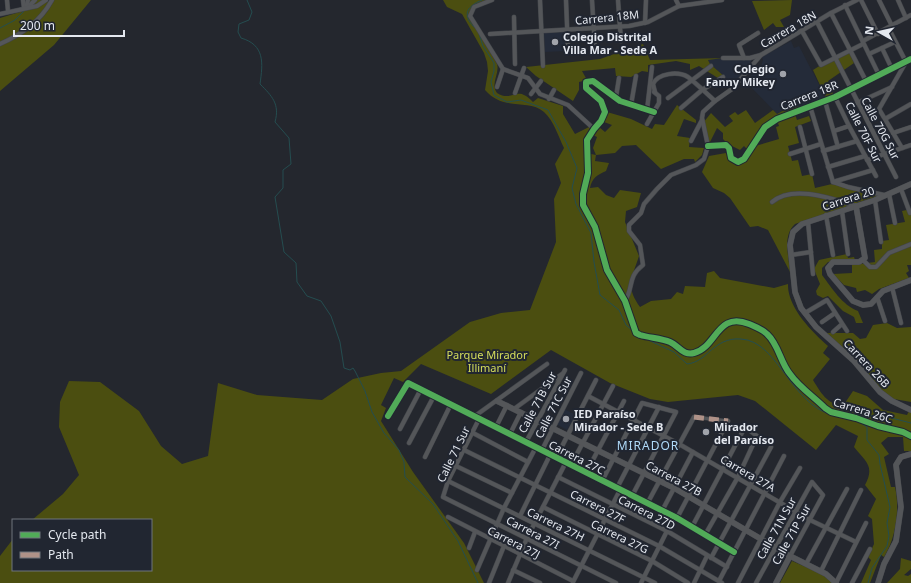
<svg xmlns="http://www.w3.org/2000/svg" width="911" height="583" viewBox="0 0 911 583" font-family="'Noto Sans',sans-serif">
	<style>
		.built { fill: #242b39 }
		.green { fill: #4b4e10 }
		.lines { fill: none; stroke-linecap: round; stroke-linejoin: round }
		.stream { stroke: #244d50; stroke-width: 1 }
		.pedestrian-casing { stroke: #414449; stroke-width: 4 }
		.minor-casing { stroke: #414449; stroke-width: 5 }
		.tertiary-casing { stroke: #414449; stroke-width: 6 }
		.pedestrian { stroke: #545659; stroke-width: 3 }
		.minor { stroke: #545659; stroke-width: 4 }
		.tertiary { stroke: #545659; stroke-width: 5.5 }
		.quiet { stroke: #af9288; stroke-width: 5; stroke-dasharray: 10 5; stroke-linecap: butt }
		.cycleway-casing { stroke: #212631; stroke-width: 8 }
		.cycleway { stroke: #51ab58; stroke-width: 6 }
		.poi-dot { fill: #a1a4ab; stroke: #212631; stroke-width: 1.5 }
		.labels { text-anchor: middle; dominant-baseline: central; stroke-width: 4; stroke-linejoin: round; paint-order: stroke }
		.street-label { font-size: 11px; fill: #e4e8ef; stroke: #212631 }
		.poi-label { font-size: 11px; font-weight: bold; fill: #e4e8ef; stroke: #212631; text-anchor: start }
		.park-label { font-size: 11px; fill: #d6de5b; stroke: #212631 }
		.neighbourhood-label { font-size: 12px; letter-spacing: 1px; fill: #afd9f7; stroke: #212631 }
	</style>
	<rect width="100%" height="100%" fill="#24272e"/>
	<!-- built -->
	<g class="built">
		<path d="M565,32L566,51L545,52L544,33Z"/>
		<path d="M791,41L794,48L799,46L826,98L798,108L796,103L777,114L748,84L751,79L749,78L756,69H760L763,60L762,57Z"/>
		<path d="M754,57L733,87L725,77L710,64L708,59Z"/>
		<path d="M564,409L576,415L567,430L556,424Z"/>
	</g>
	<!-- green -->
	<g class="green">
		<path d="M30,0H42L45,3L52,0L38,20L0,44V18L23,11Z"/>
		<path d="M54,0H91L54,45L0,91V46C22,34 43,24 54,0Z"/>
		<path d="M443,0H486L473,5L469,14L497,64C500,74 490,83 497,93C513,103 516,84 533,102L538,98L563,106V114L575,134L589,127L590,129L584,139L586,153L596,155L593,148L597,137L593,135L599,127L605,132L612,125L604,122L607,112L631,119L652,129L655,124L664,125L677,105L696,120V123L684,119L677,136L690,138L689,147L704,148L702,155L695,162L694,159H684L661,169L636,145L622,146L615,153L596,155L595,161L609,163L606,171C597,175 592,178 590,188L598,187L606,195L614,198L620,190L641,193L637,207L626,211L625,222L639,256C632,278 625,286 640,307L651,301L671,299L677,292L683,294L685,286L705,287L707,273L714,271L720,278L774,288L788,284C787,307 812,332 828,346L823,353L830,359L813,380C821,393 827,404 843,406L853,391L867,396L883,410L907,415L909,411L911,412V451H904L903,437H888L881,443L889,454L884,457L891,487H895C900,509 896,538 884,557L881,555L870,583H861L871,560L868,557L874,544L872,519L868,516L876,499L865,485C875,466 866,462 854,447L858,436L836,425L816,450L755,401L738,395L668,402L650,399L610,383L551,350L491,394L421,364L403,382L394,378L381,405L386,408L381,421L413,472L464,543L484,583H0V556L13,539V570H151V520H32L63,494L79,475L59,427L60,402L69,381L100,382L139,411L161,446L182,464L208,456L218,383L257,395L322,400L353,379L381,373L401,371L470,322L501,313L530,310L556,242L554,199L561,183L555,164L564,148C558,136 554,121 544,112C528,98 504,112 485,90L488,71L487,62L484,53L462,14L447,7Z"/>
		<path d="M792,0L790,15L780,20L784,27H776L773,23L764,30L752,1Z"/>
		<path d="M643,44L650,60L723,58L708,60L710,64L725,77L721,80L699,66L690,70V64L676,61L648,65V72L642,71L631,77L616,76L615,68L582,71L587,80L579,82V90L573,101L536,76L526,67L600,59Z"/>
		<path d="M849,52L854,63L828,81L833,94L826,98L813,70L821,65V67Z"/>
		<path d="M797,103L798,108C771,120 762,120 747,149L744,146L740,150L732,146L731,151L729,145L723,139V133L717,128L710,142L709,141L703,123L711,113L725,127L733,121L729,116L735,112L738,115L746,110L755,123L773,110L777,114Z"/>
		<path d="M795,114L797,120L809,116L811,121L795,127L799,143L788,146L792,161L798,160L802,176L812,174L815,188L832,184L880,195L795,224C782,236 789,256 790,272L768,230L758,226L750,227L730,198L724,193L713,188L702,172L709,156L726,153L730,161L736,164C746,164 749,156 752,147L779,139L776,127L779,126L777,120Z"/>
		<path d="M911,209V265H907L909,271L906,273L909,278L879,289L872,294L865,290L857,292L856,288L844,285L833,274L852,273V265L875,262L874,250L882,249V241L889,240L886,225L905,222L902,211Z"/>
		<path d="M847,254L848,258L854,257L855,260L828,262L822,268V275C832,288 842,305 858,311L863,323H856L854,317L843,311L828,296L823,298L817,295L816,291L820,284L814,269L819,260Z"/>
		<path d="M887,323L897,328L911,327V402L894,399L883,392L826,333H853L860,339L866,338L873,325Z"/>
		<path d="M901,558L911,561V569L904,575L908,576L911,574V583H887L900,569Z"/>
		<path d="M792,561L822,574L832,583H780Z"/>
	</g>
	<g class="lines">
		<!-- stream -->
		<g class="stream">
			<path d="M247,0L252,12L249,20L239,24L238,32L241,38C265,45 263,63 260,84C272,96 280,104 275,122L289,138L291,164L283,170V188L275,197L284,252L296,263L297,282L307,296L321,301L331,316L340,342L344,368L350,370L353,368L355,371L365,391L372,412L384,433L399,450L404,462L405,477L433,504L458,541L478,583"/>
			<path d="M0,28L15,20L25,10"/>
			<path d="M476,29C462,16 465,7 482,0"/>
			<path d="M478,31L483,46L494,63V71L491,82L494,95L507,102L521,100L548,110L566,142L577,168L572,188L576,204L591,233L594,262L600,295L619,310L626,325L633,331"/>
			<path d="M644,338L674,352L687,364C708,362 713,337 741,339C781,341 792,415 844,417"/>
			<path d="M857,417L880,415L911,423"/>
			<path d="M856,420L867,427V440L879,455L880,464L890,507L887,523L889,536L887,546L872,568L868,583"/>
		</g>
		<defs>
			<path id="pedestrian" d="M694,417L728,421"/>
			<g id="minor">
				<path d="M7,0L8,11"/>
				<path d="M23,0L24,8"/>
				<path d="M492,0L474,7L470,16L503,69"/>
				<path d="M540,0L543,66"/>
				<path d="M566,0L568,50"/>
				<path d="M592,0L595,48"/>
				<path d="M618,0L621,41"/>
				<path d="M676,0L679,6"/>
				<path d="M861,0L878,34"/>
				<path d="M879,0L892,26"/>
				<path d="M898,0L906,18"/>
				<path d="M845,5L879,75"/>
				<path d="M28,7L35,0"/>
				<path d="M26,8L28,0"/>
				<path d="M831,13L866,81"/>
				<path d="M0,14L37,6L46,0"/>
				<path d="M514,17L515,64"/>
				<path d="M817,22L896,177"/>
				<path d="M645,23L646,0"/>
				<path d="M889,29L906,62L879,109L902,148"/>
				<path d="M802,31L821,65L863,44V41L911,15"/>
				<path d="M490,34L629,26L648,22L679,6L722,0"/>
				<path d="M0,44C22,34 40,22 52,0"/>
				<path d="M882,48L892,69"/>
				<path d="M869,54L895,42"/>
				<path d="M723,58H750L761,55L831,13L857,0"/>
				<path d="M744,58L739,45L758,33"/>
				<path d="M503,69L528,78L540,94L568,105L594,129"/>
				<path d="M497,87L503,69"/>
				<path d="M655,92L653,84C658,73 678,71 688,77C697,84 706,93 715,101"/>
				<path d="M515,93L524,68"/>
				<path d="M531,94L541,81"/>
				<path d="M616,97L619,78"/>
				<path d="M835,97L849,126L876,176"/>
				<path d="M668,98L711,66"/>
				<path d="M549,99L554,90"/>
				<path d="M825,101L838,147"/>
				<path d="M857,103L892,87"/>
				<path d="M631,105L636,76"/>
				<path d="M810,106L833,182"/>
				<path d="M681,108L702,90L723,77"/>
				<path d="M647,110L652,67"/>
				<path d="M654,112L620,101L593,81L586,82V88L601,101L605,112L601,121L594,129L587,140L588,173L583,194V205L595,227L607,270L625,301L636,333L640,335C650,338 661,338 670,342C679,346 683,356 694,353C717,347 717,311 749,324C756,327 762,329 767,334C779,345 780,362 790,374C799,387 814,397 825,408L831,412L856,418L878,426L903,432L911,436"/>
				<path d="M885,119L911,104"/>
				<path d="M647,124L659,103V96L654,92"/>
				<path d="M800,127L812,174"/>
				<path d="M834,131L849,126"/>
				<path d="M893,133L911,127"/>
				<path d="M691,141L702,120"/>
				<path d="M708,146L726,145L729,148L731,158L738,162L744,159L765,127L777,119L835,97L911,59"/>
				<path d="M823,151L857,141"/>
				<path d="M790,154L821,144"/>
				<path d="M867,160L911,145"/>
				<path d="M828,167L865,156"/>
				<path d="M833,182L848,187L884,195"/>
				<path d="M833,182L873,170"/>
				<path d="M901,189L910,213"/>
				<path d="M889,194L895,223"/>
				<path d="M875,200L881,242"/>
				<path d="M772,202C793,184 833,199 856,206"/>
				<path d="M842,211L848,254"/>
				<path d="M826,215L833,255"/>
				<path d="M808,222L813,274"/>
				<path d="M791,255L811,252"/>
				<path d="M863,260L870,267H876L889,253L911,244"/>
				<path d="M892,287L901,323"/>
				<path d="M877,297L885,321"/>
				<path d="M625,301C634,287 627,277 643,265L640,245L629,231V225L641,213L644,204L657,189L671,175L696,165L704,159L708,146L702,118L703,112L715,101L732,89L761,55"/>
				<path d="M805,313L827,300L847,331"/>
				<path d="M822,322L835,313"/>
				<path d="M833,332L842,324"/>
				<path d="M588,396L679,444L810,520L856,542"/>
				<path d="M514,409L562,374"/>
				<path d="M388,416L408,383L677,518L734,552"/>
				<path d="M475,416L547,364"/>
				<path d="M479,419L448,481L443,497L616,583"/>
				<path d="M496,427L507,405"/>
				<path d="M400,429L421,389"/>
				<path d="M473,433L528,462"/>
				<path d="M510,434L521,412"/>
				<path d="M526,442L565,370"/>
				<path d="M409,443L434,396"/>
				<path d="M464,450L659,546L722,583"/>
				<path d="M542,450L581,373"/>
				<path d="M425,457L451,404"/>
				<path d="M556,458L596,380"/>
				<path d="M571,465L613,386"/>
				<path d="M456,466L512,493"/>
				<path d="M586,473L624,401"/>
				<path d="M558,477L667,531L727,567"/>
				<path d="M448,481L655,583"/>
				<path d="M602,481L642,403L676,412L632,496"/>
				<path d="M617,488L659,407"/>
				<path d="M647,504L694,417"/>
				<path d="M543,507L652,561L688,583"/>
				<path d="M662,511L693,452"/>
				<path d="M520,516L550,455"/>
				<path d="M448,517L573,581"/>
				<path d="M677,518L728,421"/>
				<path d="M692,527L745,427L757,436L738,477L705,535"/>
				<path d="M469,548L475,532"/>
				<path d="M711,558L771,447"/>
				<path d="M806,564L847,489"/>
				<path d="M477,570L504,508L536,447"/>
				<path d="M513,570L540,583"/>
				<path d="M821,571L861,490"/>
				<path d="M719,581L784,456"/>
				<path d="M573,582L620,490"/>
				<path d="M489,583L504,546"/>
				<path d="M508,583L527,538L566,462"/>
				<path d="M641,583L674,517"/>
				<path d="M694,583L707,556"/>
				<path d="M738,583L780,502L800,468"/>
				<path d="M756,583L812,482L823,495L790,556"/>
				<path d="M836,583L866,523"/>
				<path d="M852,583L870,549"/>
			</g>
			<g id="tertiary">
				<path d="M911,184L875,200L802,224L793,232L790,245L795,292L801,308L816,327L854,361L880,392L892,401L911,410"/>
				<path d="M856,206L865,258L859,262H833L828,268L830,274L853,301L863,305L871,304L883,291L911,280"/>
				<path d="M497,401L674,488L790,556L826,574L836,583"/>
				<path d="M776,583L790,556"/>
				<path d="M878,583L884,564L896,541L901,507L896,465L901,457L911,454"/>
			</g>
		</defs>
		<!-- pedestrian casing -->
		<use href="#pedestrian" class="pedestrian-casing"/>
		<!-- minor casing -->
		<use href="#minor" class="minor-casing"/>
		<!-- tertiary casing -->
		<use href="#tertiary" class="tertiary-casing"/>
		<!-- pedestrian -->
		<use href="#pedestrian" class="pedestrian"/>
		<!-- minor -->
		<use href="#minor" class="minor"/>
		<!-- tertiary -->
		<use href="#tertiary" class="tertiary"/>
		<!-- quiet -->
		<path class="quiet" d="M694,417L728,421"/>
		<defs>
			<g id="cycleway">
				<path d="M654,112L620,101L593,81L586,82V88L601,101L605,112L601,121L594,129L587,140L588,173L583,194V205L595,227L607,270L625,301L636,333L640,335C650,338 661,338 670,342C679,346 683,356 694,353C717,347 717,311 749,324C756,327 762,329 767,334C779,345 780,362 790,374C799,387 814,397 825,408L831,412L856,418L878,426L903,432L911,436"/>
				<path d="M708,146L726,145L729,148L731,158L738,162L744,159L765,127L777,119L835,97L911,59"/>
				<path d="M388,416L408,383L677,518L734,552"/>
			</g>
		</defs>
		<!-- cycleway casing -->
		<use href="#cycleway" class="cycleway-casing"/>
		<!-- cycleway -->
		<use href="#cycleway" class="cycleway"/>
	</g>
	<!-- markers -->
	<g class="poi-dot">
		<circle cx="555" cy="42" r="4"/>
		<circle cx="783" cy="74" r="4"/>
		<circle cx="566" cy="419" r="4"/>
		<circle cx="706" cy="432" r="4"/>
	</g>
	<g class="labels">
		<!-- street labels -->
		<g class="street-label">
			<text transform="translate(607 17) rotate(-6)">Carrera 18M</text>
			<text transform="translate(788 29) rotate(-30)">Carrera 18N</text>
			<text transform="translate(809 95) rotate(-22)">Carrera 18R</text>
			<text transform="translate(881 128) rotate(62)">Calle 70G Sur</text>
			<text transform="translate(864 132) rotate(63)">Calle 70F Sur</text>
			<text transform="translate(848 198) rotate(-18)">Carrera 20</text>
			<text transform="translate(867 363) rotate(47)">Carrera 26B</text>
			<text transform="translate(537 402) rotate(-62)">Calle 71B Sur</text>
			<text transform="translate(553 407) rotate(-63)">Calle 71C Sur</text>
			<text transform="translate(863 410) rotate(17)">Carrera 26C</text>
			<text transform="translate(453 454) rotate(-64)">Calle 71 Sur</text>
			<text transform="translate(577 457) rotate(27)">Carrera 27C</text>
			<text transform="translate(748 473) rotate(30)">Carrera 27A</text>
			<text transform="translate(674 478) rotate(28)">Carrera 27B</text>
			<text transform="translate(598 506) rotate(27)">Carrera 27F</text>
			<text transform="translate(647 512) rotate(27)">Carrera 27D</text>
			<text transform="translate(556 524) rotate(26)">Carrera 27H</text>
			<text transform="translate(776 528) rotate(-61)">Calle 71N Sur</text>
			<text transform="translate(533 532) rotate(27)">Carrera 27I</text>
			<text transform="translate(791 534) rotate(-61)">Calle 71P Sur</text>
			<text transform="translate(620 536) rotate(26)">Carrera 27G</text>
			<text transform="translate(514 542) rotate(27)">Carrera 27J</text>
		</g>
		<!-- poi labels -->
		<g class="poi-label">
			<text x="563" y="36">Colegio Distrital<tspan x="563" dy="13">Villa Mar - Sede A</tspan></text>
			<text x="775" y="68" text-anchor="end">Colegio<tspan x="775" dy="13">Fanny Mikey</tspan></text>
			<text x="574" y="413">IED Paraíso<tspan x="574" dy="13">Mirador - Sede B</tspan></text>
			<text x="714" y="426">Mirador<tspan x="714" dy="13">del Paraíso</tspan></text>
		</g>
		<!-- park labels -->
		<g class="park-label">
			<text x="487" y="354">Parque Mirador<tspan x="487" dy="13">Illimaní</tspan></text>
		</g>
		<!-- neighbourhood labels -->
		<g class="neighbourhood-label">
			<text x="648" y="445">MIRADOR</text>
		</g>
	</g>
	<!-- legend -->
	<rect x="12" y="519" width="140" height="52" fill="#212631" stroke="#6f747d"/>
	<rect x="20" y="532" width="20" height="6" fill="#51ab58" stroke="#6f747d"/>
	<text x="48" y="539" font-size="12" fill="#e4e8ef">Cycle path</text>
	<rect x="20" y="552" width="20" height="6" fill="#af9288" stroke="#6f747d"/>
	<text x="48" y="559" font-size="12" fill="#e4e8ef">Path</text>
	<!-- north arrow -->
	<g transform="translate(879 32) rotate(278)" stroke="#212631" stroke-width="3" paint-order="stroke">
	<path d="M0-3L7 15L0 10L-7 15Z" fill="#e4e8ef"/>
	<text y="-6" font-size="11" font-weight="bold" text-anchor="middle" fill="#e4e8ef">N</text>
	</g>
	<!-- scale -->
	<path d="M14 30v6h110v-6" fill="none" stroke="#e4e8ef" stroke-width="2"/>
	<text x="20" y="30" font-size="12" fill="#e4e8ef" stroke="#212631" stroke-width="3" paint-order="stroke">200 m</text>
</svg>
